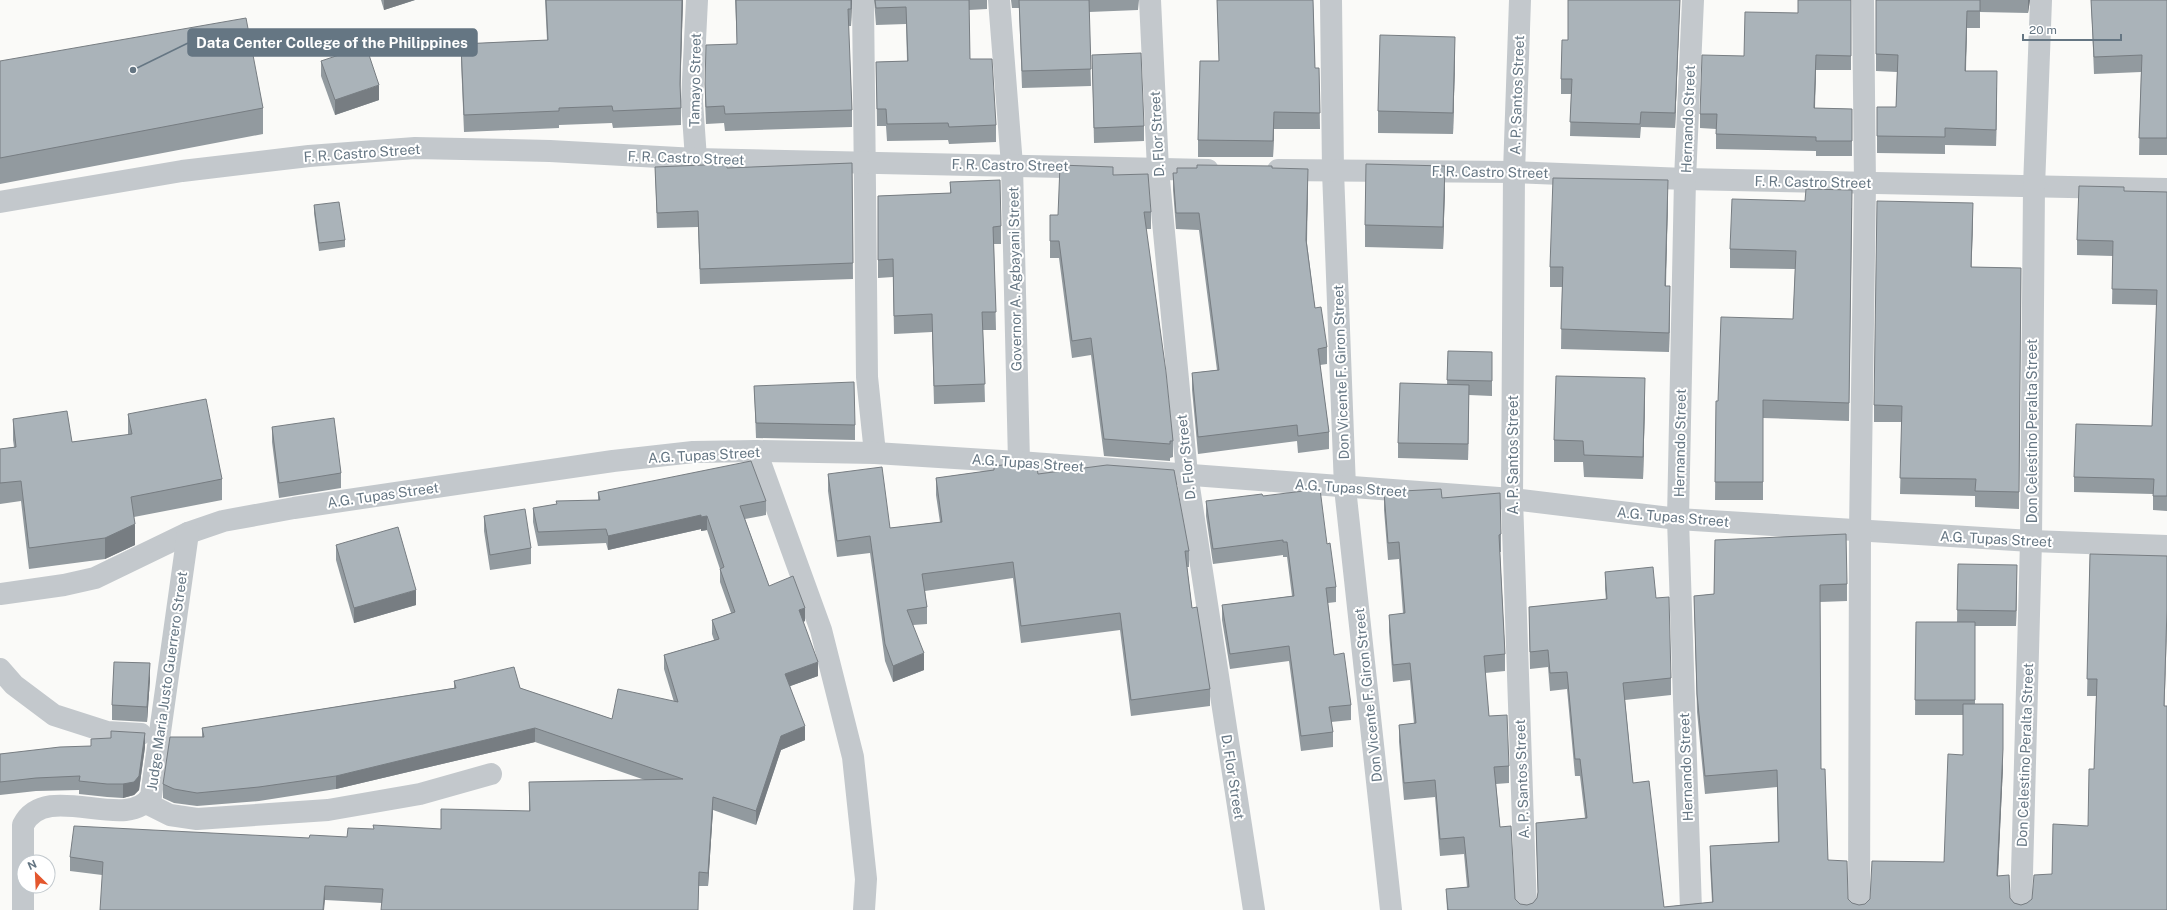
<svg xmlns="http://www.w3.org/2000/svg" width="2167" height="910" viewBox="0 0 2167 910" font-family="'Public Sans',sans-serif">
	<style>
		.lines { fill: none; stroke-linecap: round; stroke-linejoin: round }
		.minor { stroke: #c3c8cc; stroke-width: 22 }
		.wall { fill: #929a9f }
		.shaded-wall { fill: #777d82 }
		.building { fill: #aab3b9; stroke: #777d82 }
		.labels { text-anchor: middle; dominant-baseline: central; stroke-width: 4; stroke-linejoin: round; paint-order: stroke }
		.street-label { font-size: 14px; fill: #657683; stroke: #fff }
		.leader { fill: none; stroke: #657683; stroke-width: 1.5 }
		.callout-dot { fill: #657683; stroke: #fff; stroke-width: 1.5 }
		.callout { fill: #657683; stroke: #657683; stroke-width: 1.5 }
		.callout-label { font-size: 15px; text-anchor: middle; font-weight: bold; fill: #fff }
	</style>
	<rect width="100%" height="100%" fill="#fafaf8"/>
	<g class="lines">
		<!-- minor -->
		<g class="minor">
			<path d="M863,0L867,377L875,453"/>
			<path d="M999,0L1012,165L1019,462"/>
			<path d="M1150,0L1158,169L1187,474L1254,910"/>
			<path d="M1331,0L1333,171L1345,488L1391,910"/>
			<path d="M1520,0L1514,172L1512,499L1526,910"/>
			<path d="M696,159L692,101L697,0"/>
			<path d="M1278,170L1514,172L1685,179L2167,189"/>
			<path d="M0,202L182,171L309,156L415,148L550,151L696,159L1208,170"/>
			<path d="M756,451L821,630L853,757L866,879L864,910"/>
			<path d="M0,594L64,585L95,578L188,533L223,521L294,508L613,461L693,452L756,451L875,453L1019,462L1512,499L1678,519L2031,541L2167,546"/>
			<path d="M0,669L14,685L54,715L107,732L141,734"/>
			<path d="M146,803L170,815L197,819L328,810L420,794L491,774"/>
			<path d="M23,910V825C46,779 127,834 151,796L188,533"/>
			<path d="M1691,910L1678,519L1685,179L1693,0"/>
			<path d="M1859,910L1860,531L1865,184L1863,0"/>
			<path d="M2021,910L2031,541L2034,187L2041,0"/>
		</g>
	</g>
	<!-- wall -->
	<g class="wall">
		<path d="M381,0H415L384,10Z"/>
		<path d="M545,0H683L680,89L681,108V125L613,128L612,123L559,125V128L464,132L461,61V44L547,40Z"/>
		<path d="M735,0H852L851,26H848L852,110V127L725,131L724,123L706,124L705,101V84L737,44Z"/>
		<path d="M874,0H987V9L969,10L970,59L996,125V142L949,144L948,140L887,141L886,126H877L876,62L907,61L906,24L876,25Z"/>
		<path d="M1011,0H1139L1138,10L1089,12L1091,86L1022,88L1019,8H1012Z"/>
		<path d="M1217,0H1313L1315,68H1319L1320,129H1274L1273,157H1198V140L1219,61Z"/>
		<path d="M1680,0L1675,128L1641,127L1640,138L1570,136L1571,94H1561V79L1568,40Z"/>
		<path d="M1851,0V70H1816L1815,108L1852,109V156H1816V151L1716,149V129L1700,128V114L1744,56L1798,13Z"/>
		<path d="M1876,0H2030L2028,13L1980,12V28H1967L1966,71L1997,88L1996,146L1945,145V154L1877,153V107H1896L1897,72L1876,71Z"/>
		<path d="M2091,0H2167V155H2139L2141,72L2094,74Z"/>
		<path d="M1092,55L1144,126V141L1094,143Z"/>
		<path d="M1455,59L1453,134L1378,133V111Z"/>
		<path d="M0,61L263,108V134L0,184Z"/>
		<path d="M321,61L379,100L335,115L321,76Z"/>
		<path d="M852,163L853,279L700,284L698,227L657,228L655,167L727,168Z"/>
		<path d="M1197,168H1272L1308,186L1307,243L1315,308L1327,347V364L1320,365L1329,432V449L1298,453L1297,441L1198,454L1192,390V373L1217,370L1199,230L1176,229L1173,190V173H1177Z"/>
		<path d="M1113,175L1151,212V229H1146L1173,441V457L1170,458V461L1104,456L1091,355L1072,358L1059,258H1050V215H1058Z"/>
		<path d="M950,182L1001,226V244H994L996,330H983L985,402L934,404L932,332L894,334L893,277L878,278V196L950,193Z"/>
		<path d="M1445,187L1443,249L1365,247V225Z"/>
		<path d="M2124,191L2167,192V511L2153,510V494L2074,492V477L2152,426L2157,305L2112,304L2113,256L2077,255V240Z"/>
		<path d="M1668,200L1666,286L1670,305L1669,352L1561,349L1562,287H1550V267Z"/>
		<path d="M314,205L345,240V247L319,251L314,213Z"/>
		<path d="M1852,208L1849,421L1763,418V500H1715L1716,401H1718L1793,319L1795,269L1730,268V249Z"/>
		<path d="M1973,220L1971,267L2021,268L2019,509L1975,507V496L1900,494L1902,422H1874V405Z"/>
		<path d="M1448,351L1492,367V396L1469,395L1468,460L1398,458V443L1447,385Z"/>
		<path d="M754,386L855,425V440L756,438Z"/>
		<path d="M1645,400L1643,479L1584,477L1583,462H1554V440Z"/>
		<path d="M128,414L222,479V500L134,517L135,545L105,559L29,569L21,501L0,504V449L14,447L13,440V419L72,442L128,435Z"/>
		<path d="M272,427L341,473V488L279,498L272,442Z"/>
		<path d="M994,466L1038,474L1189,551V567H1187L1192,608L1210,689V706L1131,716L1120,630L1021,643L1013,578L925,591L927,607V624L913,625L924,670L893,682L885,661L870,553L837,557L828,491V474L890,528L940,522L936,495V478L994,470Z"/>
		<path d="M598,492L766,501V515L745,519L769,586L805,621L803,622L818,676L790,686L805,740L781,750L756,825L713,810L708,886H699L382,903L325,900L102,875L70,871V857L309,838L347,837L441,829L529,811V782L645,780L535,742L336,789L259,801L197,806L174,803L163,798V784L202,737V728L454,688V681L520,688L612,719L674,702L664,669V655L714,640L712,634V620L731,613L720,582V569L707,530L701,531V529L608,550L606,543L538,546L533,522V508L598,500Z"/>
		<path d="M1384,492L1442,498L1501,534V552H1500L1505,654V671L1485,673L1489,716L1509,766V783L1496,784L1500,827L1515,899L1520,904L1527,905L1533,903L1537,898L1538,895L1536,823L1585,818L1580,776H1575L1567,689L1550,691L1548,667L1530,669L1529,607L1606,600L1605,589V572L1656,598L1671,678V695L1625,700L1633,783L1664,907L1712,902L1710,864V846L1778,842L1777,787L1705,794L1697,712L1694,596L1714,594L1715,540L1847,584V601L1820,602L1821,769L1828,860L1848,899L1852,903L1859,905L1865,904L1944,862L1963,755V715H1915L1916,622H1957L1958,564L2017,581L2016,626H1975V704L2003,766L1998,876L2010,898L2014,903L2021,905L2027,903L2032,899L2052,874L2088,826L2094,769L2096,696H2087L2090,554L2164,706L2167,910H1447L1446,889L1467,887L1464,854L1440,856L1435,797L1404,800L1399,742V725L1414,724L1410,680L1393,682L1389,632V615L1403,614L1399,559L1388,560L1384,510Z"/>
		<path d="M1263,496L1327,544L1336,587V602L1328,603L1334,655L1351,705V720L1331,722L1333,732V747L1301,751L1289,661L1230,669L1222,620V605L1292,596L1287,557H1283V555L1213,564L1206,516V501Z"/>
		<path d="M484,516L531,548V564L490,570L484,531Z"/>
		<path d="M336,545L416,605L354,623L336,560Z"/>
		<path d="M150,679L147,722L112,720V705Z"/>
		<path d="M91,739L145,747L139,790L134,795L123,798L107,797L79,794V790L36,791L0,795V754L91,746Z"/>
	</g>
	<!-- shaded-wall -->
	<g class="shaded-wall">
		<path d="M384,0H415L384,10Z"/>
		<path d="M682,0H683L680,100V84Z"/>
		<path d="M851,0H852L851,26Z"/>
		<path d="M1680,0L1675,128V113Z"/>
		<path d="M2028,0H2030L2028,13Z"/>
		<path d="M1967,11V28L1965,87V71Z"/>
		<path d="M1455,37V59L1453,134V113Z"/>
		<path d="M1816,55V70L1814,123V108Z"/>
		<path d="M1997,71V88L1996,146V130Z"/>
		<path d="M379,85V100L335,115V100Z"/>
		<path d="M1274,112V129L1273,157V141Z"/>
		<path d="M1445,166V187L1443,249V227Z"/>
		<path d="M1308,169V186L1306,257V240Z"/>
		<path d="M1668,180V200L1665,305V286Z"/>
		<path d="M1973,203V220L1971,284V267Z"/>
		<path d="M1670,286V305L1669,352V333Z"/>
		<path d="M1645,378V400L1643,479V457Z"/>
		<path d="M1469,385V400L1468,460V444Z"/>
		<path d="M701,515V529L608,550V536Z"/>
		<path d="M707,516V530L701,531V517Z"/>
		<path d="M135,524V545L105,559V538Z"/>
		<path d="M2017,565V581L2016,626V611Z"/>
		<path d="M416,590V605L354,623V608Z"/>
		<path d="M805,608V621L799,624V610Z"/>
		<path d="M2167,609V626L2164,723V706Z"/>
		<path d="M924,653V670L893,682V666Z"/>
		<path d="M818,662V676L785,688V674Z"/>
		<path d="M150,663V679L147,722V707Z"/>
		<path d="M805,726V740L781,750L756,825V811L781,736Z"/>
		<path d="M535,728V742L336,789V776Z"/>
		<path d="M145,733V747L139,790L134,795L123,798V784Z"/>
		<path d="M2003,749V766L1997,893V876Z"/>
		<path d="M713,797V810L708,886V873Z"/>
		<path d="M325,886V900L324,910H323Z"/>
	</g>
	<!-- building -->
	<g class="building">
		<path d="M546,0H682L680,84L681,108L613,111L612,106L559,108V111L464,115L461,44L548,40Z"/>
		<path d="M736,0H851V9H848L852,110L725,114L724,106L706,107L705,84L706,45L737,44Z"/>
		<path d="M875,0H969L970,59H992L996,125L949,127L948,123L887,124L886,109H877L876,62L908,61L906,7L876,8Z"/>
		<path d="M1019,0H1089L1091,69L1022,71Z"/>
		<path d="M1217,0H1313L1315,68H1319L1320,113L1274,112L1273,141L1198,140L1200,61H1219Z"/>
		<path d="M1568,0H1680L1675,113L1641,112L1640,124L1570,122L1572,79H1561L1562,40H1568Z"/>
		<path d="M1798,0H1851V56L1816,55L1814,108L1852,109V141H1816V137L1716,134L1717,114H1700L1702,55L1744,56L1745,12L1798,13Z"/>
		<path d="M1876,0H1980V11H1967L1965,71H1997L1996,130L1945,128V137L1877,136V107H1896L1898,55L1876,54Z"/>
		<path d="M2091,0H2167V138H2139L2142,55L2094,57Z"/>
		<path d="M246,18L263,108L0,158V61Z"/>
		<path d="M1380,35L1455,37L1453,113L1378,111Z"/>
		<path d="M366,46L379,85L335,100L321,61Z"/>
		<path d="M1141,53L1144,126L1094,128L1092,55Z"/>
		<path d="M852,163L853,263L700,269L698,211L657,213L655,167L727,164V168Z"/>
		<path d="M1366,164L1445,166L1443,227L1365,225Z"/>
		<path d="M1060,165L1113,167V175L1148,174L1151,212H1144L1166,372L1173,441H1170V444L1104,439L1091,338L1072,341L1059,241H1050V215H1058Z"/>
		<path d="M1197,165L1272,166V168L1308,169L1306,240L1315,308L1321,307L1327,347L1318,349L1329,432L1298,436L1297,425L1198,437L1192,373L1219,370L1199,213H1176L1173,173H1177V168H1197Z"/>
		<path d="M1553,178L1668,180L1665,286H1670L1669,333L1561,329L1563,267H1550Z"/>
		<path d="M1000,180L1001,226L993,227L996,312H982L985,384L934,386L932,314L894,316L893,259L878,260V196L951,193L950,182Z"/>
		<path d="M2079,186L2124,187V191L2167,192V496H2153L2154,479L2074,477L2076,424L2152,426L2157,290L2112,289L2113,241L2077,240Z"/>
		<path d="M1806,189L1852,190L1849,403L1763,400V482H1715L1716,401H1718L1721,317L1793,319L1796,251L1730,249L1732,199L1805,201Z"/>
		<path d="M1877,201L1973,203L1971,267L2021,268L2019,492L1975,491L1976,479L1900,478L1902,406L1874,405Z"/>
		<path d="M339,202L345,240L319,243L314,205Z"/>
		<path d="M1448,351L1492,352V381L1447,380Z"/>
		<path d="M1556,376L1645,378L1643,457L1584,455L1583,441L1554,440Z"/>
		<path d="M854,382L855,425L756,423L754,386Z"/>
		<path d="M1400,383L1469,385L1468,444L1398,443Z"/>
		<path d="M206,399L222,479L131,497L135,524L105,538L29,548L21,481L0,483V449L16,447L13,419L67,411L72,442L132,434L128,414Z"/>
		<path d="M334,418L341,473L279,483L272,427Z"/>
		<path d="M751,461L766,501L740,506L769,586L793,576L805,608L799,610L818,662L785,674L805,726L781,736L756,811L713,797L708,873L699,872L698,910H381L383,889L325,886L323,910H100L103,862L70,857L74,826L309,838L310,835L347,837L348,828L374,829L373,825L441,829V809L530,811L529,782L683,779L535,728L336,776L259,787L197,793L174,789L163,784L170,737H204L202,728L456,688L454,681L514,667L520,688L612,719L618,689L678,702L664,655L719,639L712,620L735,612L720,569L724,567L707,516L701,517V515L608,536L606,529L538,532L533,508L557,504L556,501L600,500L598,492Z"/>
		<path d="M1036,461L1038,474L1107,465L1174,470L1189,551H1185L1192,608L1197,607L1210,689L1131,700L1120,613L1021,626L1013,562L922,574L927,607L907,610L924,653L893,666L885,644L870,536L837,541L828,474L882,467L890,528L942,522L936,478L994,470V466Z"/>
		<path d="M1320,489L1327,544L1330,543L1336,587L1326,588L1334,655L1344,653L1351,705L1329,707L1333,732L1301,736L1289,646L1230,654L1222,605L1294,596L1287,542H1283V540L1213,549L1206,501L1262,494L1263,496Z"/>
		<path d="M1441,489L1442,498L1500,493L1501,534L1499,535L1505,654L1484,656L1489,716L1507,715L1509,766L1494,767L1500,827L1511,826L1515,899L1520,904L1527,905L1533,903L1537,898L1538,892L1536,823L1587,818L1580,759H1575L1567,672L1550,673L1548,650L1530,652L1529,607L1607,599L1605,572L1653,567L1656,598L1669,597L1671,678L1623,683L1633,783L1649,781L1664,907L1713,902L1710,846L1779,842L1777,770L1705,776L1697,694L1694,596L1714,594L1715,540L1846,534L1847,584L1820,585L1821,769H1825L1828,860L1847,861L1848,899L1852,903L1859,905L1865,904L1870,899L1872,861L1944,862L1948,754L1963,755V704H2003V749L1997,876L2009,875L2010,898L2014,903L2021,905L2027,903L2032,899L2034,875L2052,874L2053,824L2088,826L2089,769H2094L2097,679H2087L2090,554L2167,556V609L2164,706H2167V910H1448L1446,889L1469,887L1464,837L1440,839L1435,780L1404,783L1399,725L1416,723L1410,663L1393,665L1389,615L1405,613L1399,542L1388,543L1384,492Z"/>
		<path d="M525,509L531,548L490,555L484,516Z"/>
		<path d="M398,527L416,590L354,608L336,545Z"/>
		<path d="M1958,564L2017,565L2016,611L1957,610Z"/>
		<path d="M1916,622H1975V700H1915Z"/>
		<path d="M114,662L150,663L147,707L112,705Z"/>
		<path d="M111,731L145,733L139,776L134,782L123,784H107L79,781L80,776L36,778L0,782V754L60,747L91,746V739L111,738Z"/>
	</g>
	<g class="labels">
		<!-- street labels -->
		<g class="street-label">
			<text transform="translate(695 80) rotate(-89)">Tamayo Street</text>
			<text transform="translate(1517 95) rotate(-88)">A. P. Santos Street</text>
			<text transform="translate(1688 119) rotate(-88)">Hernando Street</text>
			<text transform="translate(1157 134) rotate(-93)">D. Flor Street</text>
			<text transform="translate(362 153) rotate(-4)">F. R. Castro Street</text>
			<text transform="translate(686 158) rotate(2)">F. R. Castro Street</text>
			<text transform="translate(1010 165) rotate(1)">F. R. Castro Street</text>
			<text transform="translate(1490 172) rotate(1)">F. R. Castro Street</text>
			<text transform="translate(1813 182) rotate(1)">F. R. Castro Street</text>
			<text transform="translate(1015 279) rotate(-91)">Governor A. Agbayani Street</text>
			<text transform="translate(1341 372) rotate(-92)">Don Vicente F. Giron Street</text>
			<text transform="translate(2032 431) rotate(-90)">Don Celestino Peralta Street</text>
			<text transform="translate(1680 443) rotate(-89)">Hernando Street</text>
			<text transform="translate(704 455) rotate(-3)">A.G. Tupas Street</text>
			<text transform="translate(1513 455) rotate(-90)">A. P. Santos Street</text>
			<text transform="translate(1186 457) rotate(-96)">D. Flor Street</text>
			<text transform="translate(1028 463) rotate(4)">A.G. Tupas Street</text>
			<text transform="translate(1351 488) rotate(4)">A.G. Tupas Street</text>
			<text transform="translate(383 495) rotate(-8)">A.G. Tupas Street</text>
			<text transform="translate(1673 517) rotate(5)">A.G. Tupas Street</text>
			<text transform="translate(1996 539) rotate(3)">A.G. Tupas Street</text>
			<text transform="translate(167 681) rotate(-82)">Judge Maria Justo Guerrero Street</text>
			<text transform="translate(1368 695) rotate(-96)">Don Vicente F. Giron Street</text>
			<text transform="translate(2025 755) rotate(-88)">Don Celestino Peralta Street</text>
			<text transform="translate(1686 767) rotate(-92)">Hernando Street</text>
			<text transform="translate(1233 777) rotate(81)">D. Flor Street</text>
			<text transform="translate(1522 779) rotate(-92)">A. P. Santos Street</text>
		</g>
	</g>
	<!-- callouts -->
	<path class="leader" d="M133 70L188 43"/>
	<circle class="callout-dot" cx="133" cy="70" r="4"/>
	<rect class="callout" x="188" y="29" width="289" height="27" rx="4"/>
	<g class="callout-label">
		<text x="332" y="48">Data Center College of the Philippines</text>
	</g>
	<!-- north arrow -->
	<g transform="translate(36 874) rotate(336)"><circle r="19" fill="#ffffff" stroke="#c1c8cd"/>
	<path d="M0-3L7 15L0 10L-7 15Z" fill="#e4572e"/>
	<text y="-6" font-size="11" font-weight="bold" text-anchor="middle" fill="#657683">N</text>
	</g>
	<!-- scale -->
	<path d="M2023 34v6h98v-6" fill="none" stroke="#657683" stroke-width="2"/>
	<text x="2029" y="34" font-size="12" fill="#657683" stroke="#ffffff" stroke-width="3" paint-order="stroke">20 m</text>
</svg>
